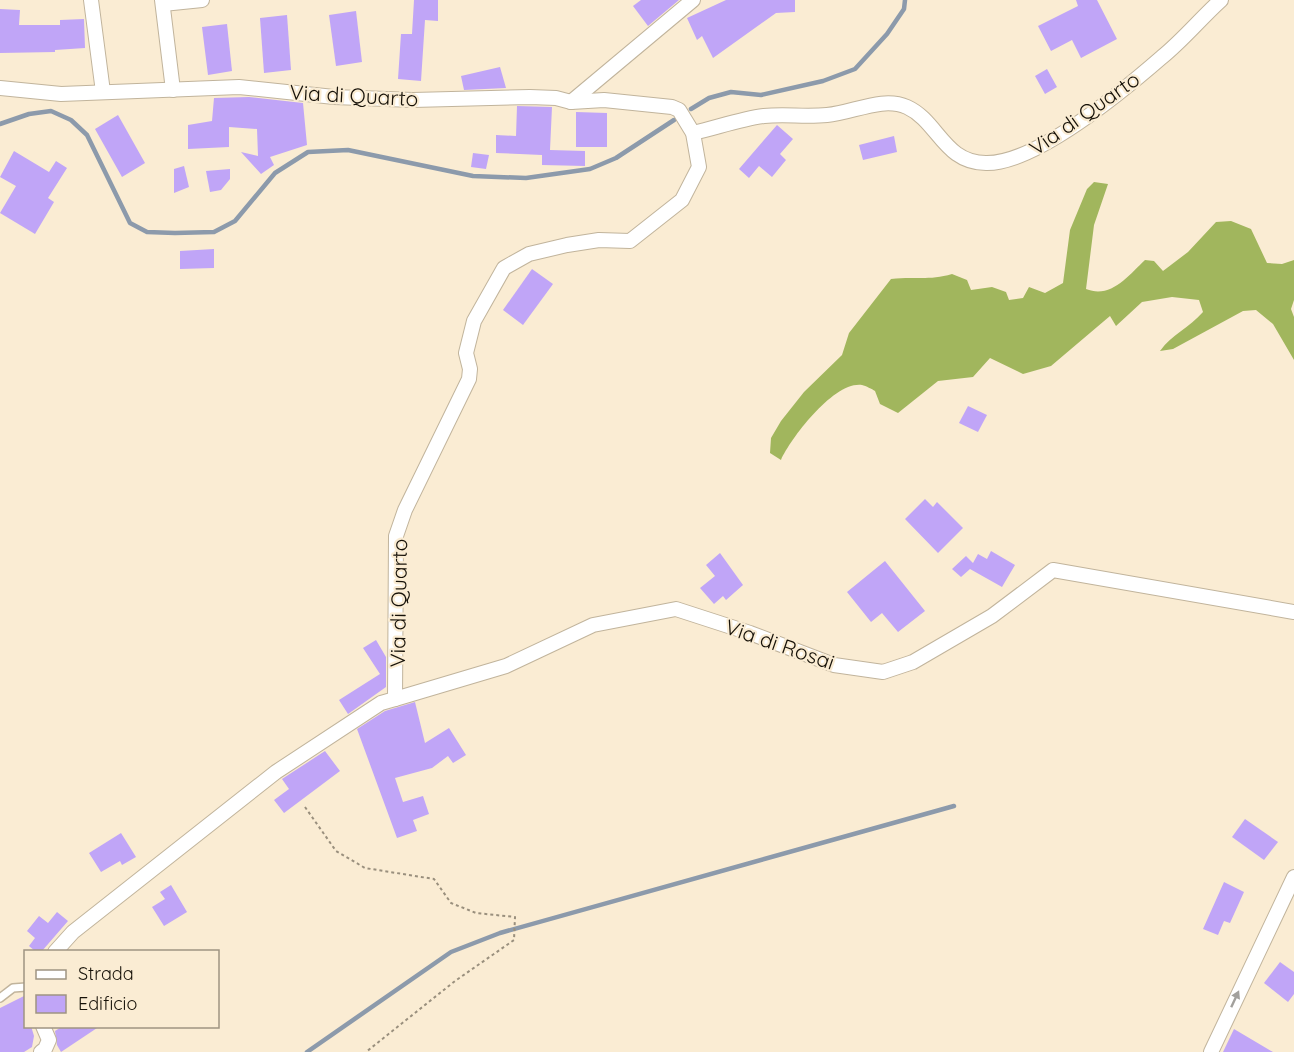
<svg xmlns="http://www.w3.org/2000/svg" width="1294" height="1052" viewBox="0 0 1294 1052" font-family="Quicksand,sans-serif">
	<style>
		.forest { fill: #a1b65d }
		.lines { fill: none; stroke-linecap: round; stroke-linejoin: round }
		.stream { stroke: #8c9aab; stroke-width: 4.5 }
		.building { fill: #c0a5f7 }
		.service-casing { stroke: #c1b49c; stroke-width: 10 }
		.minor-casing { stroke: #c1b49c; stroke-width: 16 }
		.path { stroke: #998f7d; stroke-width: 2; stroke-dasharray: 3 3; stroke-linecap: butt }
		.service { stroke: #fff; stroke-width: 7 }
		.minor { stroke: #fff; stroke-width: 14 }
		.oneway { fill: #a2a09c }
		.labels { text-anchor: middle; dominant-baseline: central; stroke-width: 4.5; stroke-linejoin: round; paint-order: stroke }
		.street-label { font-size: 21px; fill: #161108; stroke: #faecd3 }
	</style>
	<rect width="100%" height="100%" fill="#faecd3"/>
	<!-- forest -->
	<path class="forest" d="M1094,182L1108,184L1094,225L1086,289C1111,299 1128,276 1145,260L1154,261L1163,271L1188,252L1216,222L1231,221L1251,229L1267,263L1282,264L1294,260V300L1291,309L1294,317V360L1273,324L1256,310L1243,311L1173,349L1160,351C1172,334 1189,328 1203,312L1199,300L1172,297L1142,302L1116,326L1110,316L1051,366L1023,374L990,358L973,377L938,381L898,413L880,404L875,391C872,389 866,386 862,385C834,381 791,438 781,460L770,453L771,438L781,421L804,392L842,355L849,333L891,279C914,276 929,281 952,274L967,280L971,290L992,287L1006,292L1009,300L1023,298L1029,287L1045,293L1063,283L1070,230L1087,189Z"/>
	<g class="lines">
		<!-- stream -->
		<g class="stream">
			<path d="M691,109L709,98L731,92L761,95L823,81L855,69L887,34L904,9L905,0"/>
			<path d="M0,124L29,114L51,111L71,120L87,135L130,223L147,232L175,233L214,232L235,221L275,173L308,152L348,150L473,176L526,178L590,169L616,158L674,120"/>
			<path d="M307,1052L451,952L500,933L954,806"/>
		</g>
	</g>
	<!-- building -->
	<g class="building">
		<path d="M414,0H438V21L425,20L421,81L398,79L401,34H412Z"/>
		<path d="M641,0H679L648,26L633,6Z"/>
		<path d="M726,0H795V12L776,13L713,58L702,36L697,40L687,18Z"/>
		<path d="M1076,0H1097L1117,39L1081,58L1072,40L1051,51L1038,26L1078,6Z"/>
		<path d="M0,9L20,10L19,25H60V20L84,19L85,48L55,50V52L0,53Z"/>
		<path d="M356,11L362,62L336,66L329,15Z"/>
		<path d="M287,15L291,70L264,73L260,18Z"/>
		<path d="M227,24L232,71L208,75L202,27Z"/>
		<path d="M500,67L506,88L464,90L461,76Z"/>
		<path d="M1047,69L1057,87L1045,94L1035,76Z"/>
		<path d="M249,97L303,103L307,145L270,157L274,165L261,174L241,152L258,156L257,129L229,127V147L188,149V125L212,121L214,98Z"/>
		<path d="M517,106L552,107L550,150L585,151V166L542,165V155L496,153V135L516,136Z"/>
		<path d="M576,112L607,113V147H576Z"/>
		<path d="M118,115L145,163L122,177L95,129Z"/>
		<path d="M777,125L793,139L780,154L786,160L772,177L759,166L749,178L739,169Z"/>
		<path d="M894,136L897,152L863,160L859,145Z"/>
		<path d="M14,151L49,172L56,161L67,168L48,198L54,202L35,234L0,213L16,186L0,177Z"/>
		<path d="M473,153L489,155L486,169L471,167Z"/>
		<path d="M184,166L189,187L174,193V169Z"/>
		<path d="M230,169V179L221,190L210,192L206,171Z"/>
		<path d="M214,249V268L180,269V251Z"/>
		<path d="M532,269L553,284L523,325L503,310Z"/>
		<path d="M968,406L987,415L978,432L959,423Z"/>
		<path d="M925,499L933,507L937,502L963,528L938,553L905,519Z"/>
		<path d="M991,551L1015,565L1002,587L970,569L961,577L952,569L966,556L973,563L978,554L987,559Z"/>
		<path d="M720,553L743,585L726,600L723,596L714,604L700,588L715,576L706,565Z"/>
		<path d="M885,561L925,611L898,632L882,613L871,622L847,592Z"/>
		<path d="M376,640L386,657V687L348,714L339,700L380,674L363,648Z"/>
		<path d="M415,702L425,743L449,728L466,755L453,763L448,756L432,768L395,778L403,802L423,796L429,814L413,820L417,831L397,838L357,729L385,711Z"/>
		<path d="M325,751L340,771L284,813L274,800L289,789L282,779Z"/>
		<path d="M1245,819L1278,842L1264,860L1232,837Z"/>
		<path d="M121,833L136,857L122,865L120,861L101,872L89,853Z"/>
		<path d="M1224,882L1244,892L1230,923L1224,921L1218,935L1203,929Z"/>
		<path d="M171,885L187,912L164,926L152,907L165,899L160,892Z"/>
		<path d="M57,912L68,921L42,951H35L29,946L35,938L27,931L39,916L48,923Z"/>
		<path d="M1280,962L1294,972V994L1288,1002L1264,983Z"/>
		<path d="M26,995V1026H31L34,1036L32,1047L24,1052H0V1008Z"/>
		<path d="M63,1026H100L61,1052L57,1045L55,1031Z"/>
		<path d="M1234,1029L1273,1052H1223Z"/>
	</g>
	<g class="lines">
		<defs>
			<path id="service" d="M0,998L13,988L26,987"/>
			<g id="minor">
				<path d="M91,0L103,92"/>
				<path d="M162,0L173,90"/>
				<path d="M163,4L202,0"/>
				<path d="M0,88L61,94L239,87L334,97L413,100L530,97L556,98L571,102L604,100L672,107L679,110L693,133L699,167L682,200L630,241L599,240L567,245L529,254L504,268L474,321L466,353L470,369L469,379L405,510L396,536L395,699L381,703L276,772L73,932L55,952"/>
				<path d="M571,102L693,0"/>
				<path d="M693,133C716,128 740,119 764,116C784,114 806,117 827,115C853,113 882,96 907,107C938,121 944,163 986,163C1036,164 1124,90 1162,57C1183,40 1201,18 1221,0"/>
				<path d="M395,699L506,666L593,625L676,609L750,633L834,665L883,672L913,662L992,616L1053,570L1294,612"/>
				<path d="M41,1052L45,1049L49,1040L43,1026"/>
				<path d="M1211,1052L1294,877"/>
			</g>
		</defs>
		<!-- service casing -->
		<use href="#service" class="service-casing"/>
		<!-- minor casing -->
		<use href="#minor" class="minor-casing"/>
		<!-- path -->
		<path class="path" d="M305,807L336,851L365,868L434,879L451,903L476,913L515,917L514,940L455,981L366,1052"/>
		<!-- service -->
		<use href="#service" class="service"/>
		<!-- minor -->
		<use href="#minor" class="minor"/>
	</g>
	<!-- one-way arrows -->
	<defs><path id="oneway-solid" d="M-6-.8H1V-3.2L6.5 0L1 3.2V.8H-6Z" transform="scale(1.5)"/></defs>
	<use class="oneway" href="#oneway-solid" transform="translate(1235 999) rotate(-65)"/>
	<g class="labels">
		<!-- street labels -->
		<g class="street-label">
			<text transform="translate(354 95) rotate(3)">Via di Quarto</text>
			<text transform="translate(1084 113) rotate(-35)">Via di Quarto</text>
			<text transform="translate(398 603) rotate(-89)">Via di Quarto</text>
			<text transform="translate(780 644) rotate(19)">Via di Rosai</text>
		</g>
	</g>
	<!-- legend -->
	<rect x="24" y="950" width="195" height="78" fill="#faecd3" stroke="#9f9482" stroke-width="1.5"/>
	<rect x="36" y="970" width="30" height="9" fill="#ffffff" stroke="#9f9482" stroke-width="1.5"/>
	<text x="78" y="980" font-size="18" fill="#161108">Strada</text>
	<rect x="36" y="995" width="30" height="18" fill="#c0a5f7" stroke="#9f9482" stroke-width="1.5"/>
	<text x="78" y="1010" font-size="18" fill="#161108">Edificio</text>
</svg>
